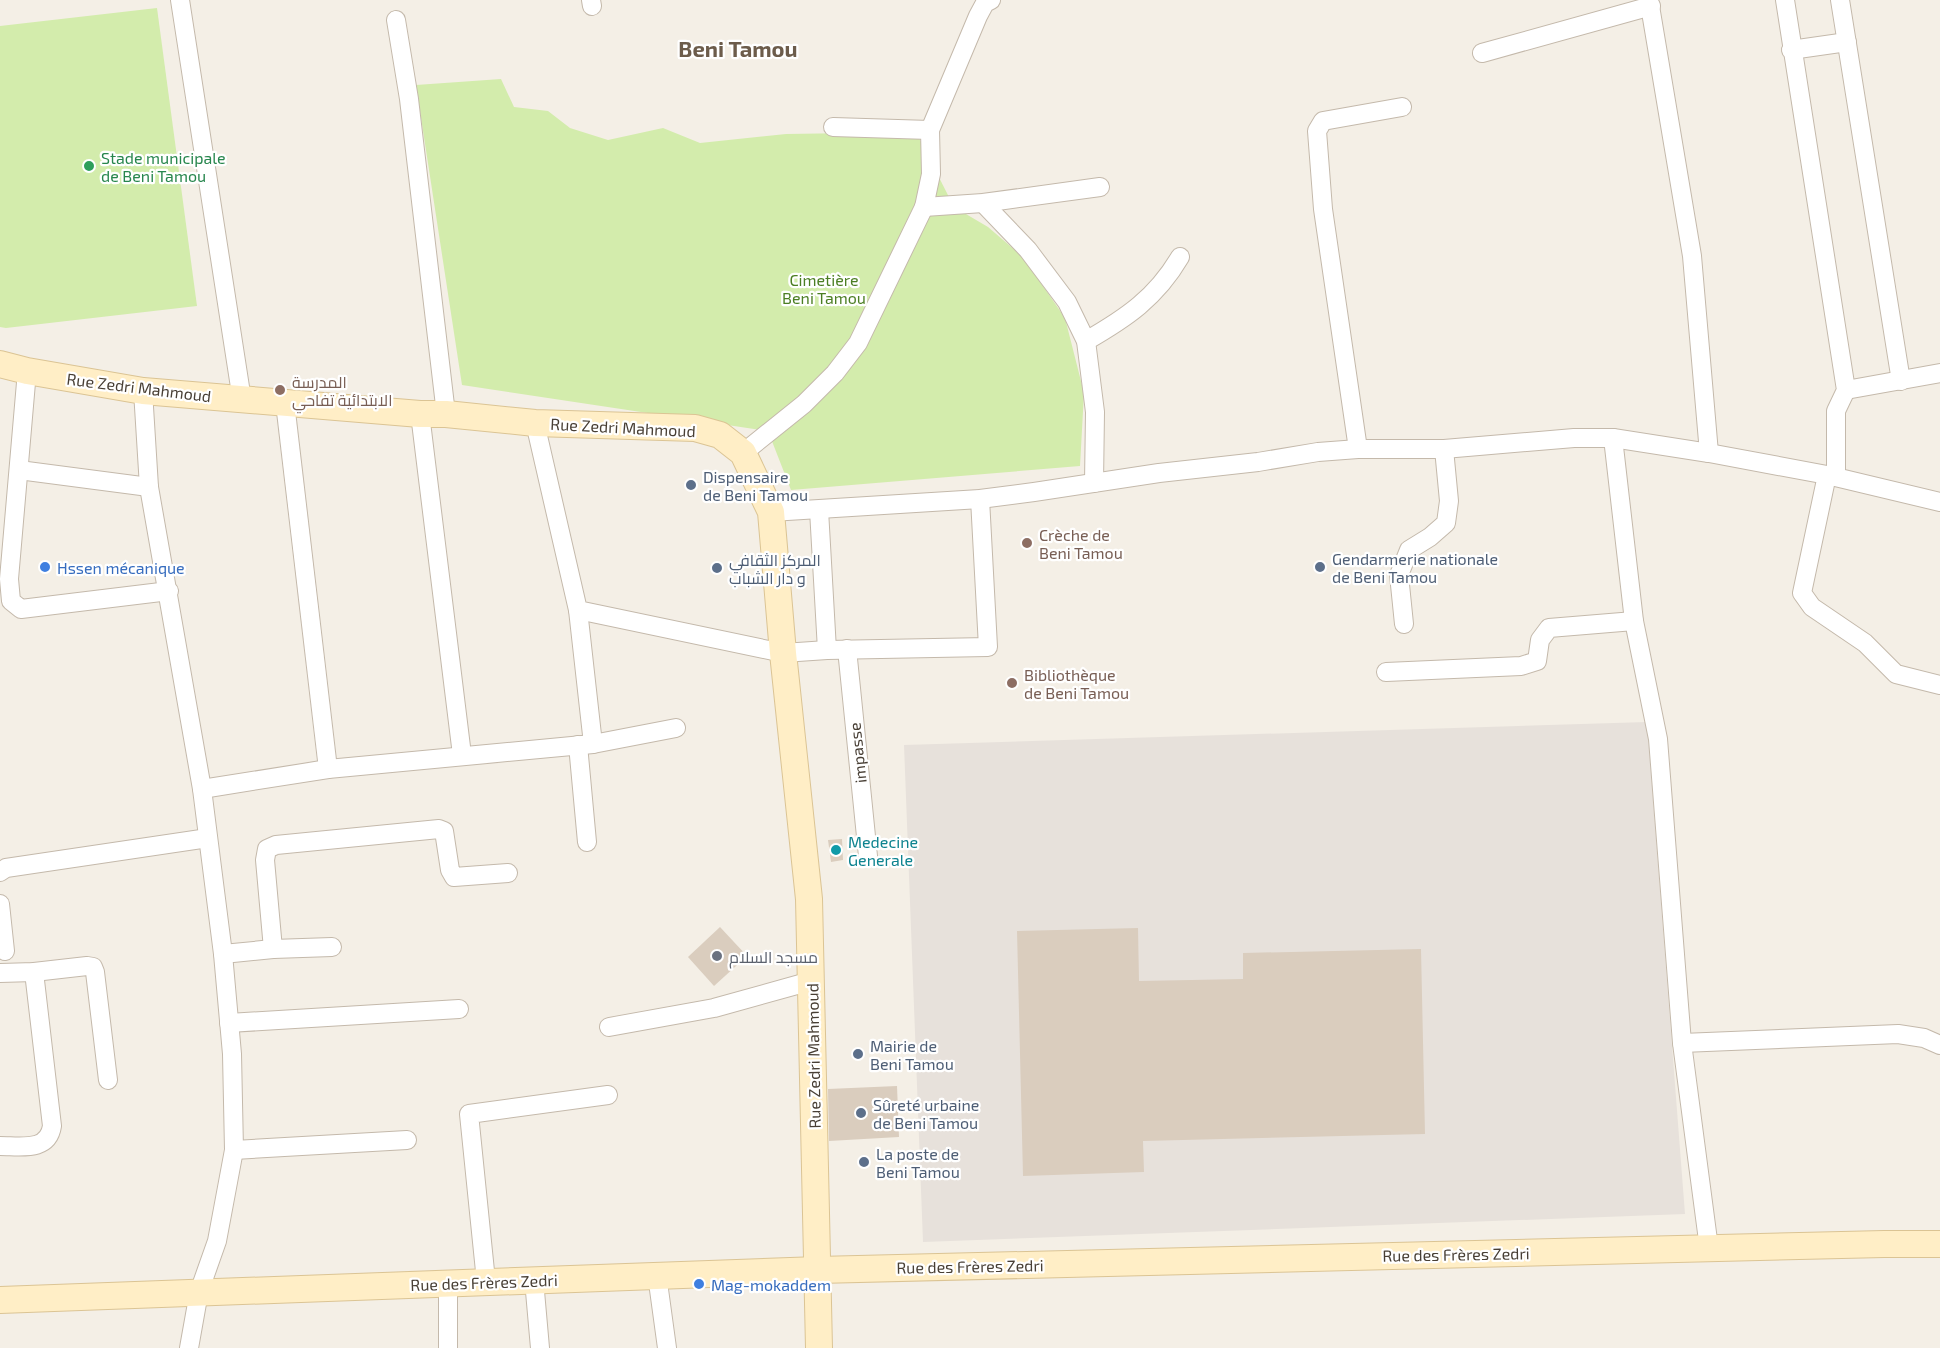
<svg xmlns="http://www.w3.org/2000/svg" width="1940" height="1348" viewBox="0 0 1940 1348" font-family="'Exo 2',Cairo,sans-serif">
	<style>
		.industrial { fill: #e7e1db }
		.green { fill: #d3ecac }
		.building { fill: #dacdbe }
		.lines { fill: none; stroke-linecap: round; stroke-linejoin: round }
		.street-casing { stroke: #c4b9ab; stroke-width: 20 }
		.secondary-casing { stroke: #dbc494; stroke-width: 28 }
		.street { stroke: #fff; stroke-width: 18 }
		.secondary { stroke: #ffeec6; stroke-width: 26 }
		.leisure-dot { fill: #2e9e5b; stroke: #fff; stroke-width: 2 }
		.education-dot { fill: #8d6e63; stroke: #fff; stroke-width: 2 }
		.service-dot { fill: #5c6f8a; stroke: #fff; stroke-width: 2 }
		.shop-dot { fill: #3f7fe0; stroke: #fff; stroke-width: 2 }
		.culture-dot { fill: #0f9aa8; stroke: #fff; stroke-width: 2 }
		.worship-dot { fill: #6b7280; stroke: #fff; stroke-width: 2 }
		.labels { text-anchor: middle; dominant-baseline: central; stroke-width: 4.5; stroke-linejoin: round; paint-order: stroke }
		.leisure-label { font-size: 16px; fill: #27864d; stroke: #fff; text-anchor: start }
		.park-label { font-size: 16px; fill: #4b7e23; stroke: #fff }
		.education-label { font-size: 16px; fill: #785e54; stroke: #fff; text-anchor: start }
		.street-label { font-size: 16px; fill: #483f35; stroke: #fff }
		.service-label { font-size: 16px; fill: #4e5e75; stroke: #fff; text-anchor: start }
		.shop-label { font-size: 16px; fill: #366cbe; stroke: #fff; text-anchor: start }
		.culture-label { font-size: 16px; fill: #0d838f; stroke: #fff; text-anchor: start }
		.worship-label { font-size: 16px; fill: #5b616d; stroke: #fff; text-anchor: start }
		.district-label { font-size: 22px; font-weight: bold; fill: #6c5c4b; stroke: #fff }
	</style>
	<rect width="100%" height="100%" fill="#f4efe6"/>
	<!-- industrial -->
	<path class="industrial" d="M1647,722L1685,1214L923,1242L904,745Z"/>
	<!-- green -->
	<g class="green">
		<path d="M157,8L197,306L6,328L0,327V26Z"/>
		<path d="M501,79L514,107L548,111L570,128L608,140L663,128L700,143L786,134L852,133L918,136L954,207L988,227L1023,257L1065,318L1084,393L1080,466L791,490L768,431L462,385L416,85Z"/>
	</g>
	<!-- building -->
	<g class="building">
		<path d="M842,839L843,860L831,862L828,840Z"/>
		<path d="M720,927L747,956L714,986L688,957Z"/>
		<path d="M1138,928L1139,981L1243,979V953L1421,949L1425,1134L1143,1141L1144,1172L1023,1176L1017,931Z"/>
		<path d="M897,1086L899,1137L829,1141L828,1089Z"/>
	</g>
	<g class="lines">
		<defs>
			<g id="street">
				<path d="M180,0L242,400"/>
				<path d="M591,0L592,6"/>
				<path d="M1649,0L1692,256L1709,453"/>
				<path d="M1785,0L1846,390L1836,411V477"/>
				<path d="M1840,0L1901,381"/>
				<path d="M396,20L409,99L446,414"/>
				<path d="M1791,50L1847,42"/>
				<path d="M1482,53L1651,6"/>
				<path d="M833,127L930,130"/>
				<path d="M983,203L1028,250L1067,302L1086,341L1095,412L1094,483"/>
				<path d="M924,207L983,203L1100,187"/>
				<path d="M1086,341C1126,318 1156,298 1180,257"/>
				<path d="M27,371L9,579L11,601L21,609L169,591"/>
				<path d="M1846,390L1940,373"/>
				<path d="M143,391L149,487L202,789L223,954L232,1054L234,1150L217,1241L199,1292L189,1348"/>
				<path d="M285,403L328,769"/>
				<path d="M420,414L462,755"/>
				<path d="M535,423L578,610L783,653L827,650L988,647L980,499"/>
				<path d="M1613,438L1634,621L1658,739L1682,1043L1709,1248"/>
				<path d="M1358,449L1323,209L1317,131L1323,121L1402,107"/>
				<path d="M743,453L804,404L835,373L858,343L924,207L931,174L930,130L978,16L985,3L991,0"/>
				<path d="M19,470L149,487"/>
				<path d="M1827,475L1802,593L1812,607L1865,643L1896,674L1940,685"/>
				<path d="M819,510L827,650"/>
				<path d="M771,512L980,499L1034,492L1159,473L1258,462L1318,452L1358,449H1444L1574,438H1613L1709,453L1827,475L1940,502"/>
				<path d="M578,610L593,744"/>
				<path d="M1404,624L1399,575L1409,550L1430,537L1446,523L1449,501L1444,449"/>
				<path d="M847,649L868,856"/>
				<path d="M1386,672L1521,666L1537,661L1540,640L1549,628L1634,621"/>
				<path d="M578,745L587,842"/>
				<path d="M202,789L328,769L593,744L676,728"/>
				<path d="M0,872L6,868L208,838"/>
				<path d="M0,904L5,951"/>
				<path d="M273,949L265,860L267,849L276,845L439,829L444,831L450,870L454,877L508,873"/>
				<path d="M223,954L273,949L332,947"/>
				<path d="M0,973L34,972L87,966L93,967L95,972L108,1080"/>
				<path d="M229,1023L459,1009"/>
				<path d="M609,1027L714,1008L811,981"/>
				<path d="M1682,1043L1898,1034L1924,1038L1940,1045"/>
				<path d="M0,1146C21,1146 48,1152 52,1126L34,972"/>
				<path d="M234,1150L407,1140"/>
				<path d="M657,1275L667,1348"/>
				<path d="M534,1280L540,1348"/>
				<path d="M486,1281L469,1114L608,1095"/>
				<path d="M448,1348V1284"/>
			</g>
			<g id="secondary">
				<path d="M0,364L27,371L143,391L420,414H446L535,423L695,428L720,435L743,453L771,512L783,653L809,899L819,1348"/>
				<path d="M0,1300L818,1270L1884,1244H1940"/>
			</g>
		</defs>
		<!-- street casing -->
		<use href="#street" class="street-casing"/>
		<!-- secondary casing -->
		<use href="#secondary" class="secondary-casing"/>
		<!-- street -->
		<use href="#street" class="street"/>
		<!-- secondary -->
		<use href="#secondary" class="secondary"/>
	</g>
	<!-- markers -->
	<circle class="leisure-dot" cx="89" cy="166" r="6"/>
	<g class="education-dot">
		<circle cx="280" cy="390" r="6"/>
		<circle cx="1027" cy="543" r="6"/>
		<circle cx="1012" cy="683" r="6"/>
	</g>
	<g class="service-dot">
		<circle cx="691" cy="485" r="6"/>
		<circle cx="1320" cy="567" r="6"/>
		<circle cx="717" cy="568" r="6"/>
		<circle cx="858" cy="1054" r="6"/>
		<circle cx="861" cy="1113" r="6"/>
		<circle cx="864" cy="1162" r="6"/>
	</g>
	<g class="shop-dot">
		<circle cx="45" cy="567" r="6"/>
		<circle cx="699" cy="1284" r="6"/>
	</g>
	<circle class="culture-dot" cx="836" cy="850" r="6"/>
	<circle class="worship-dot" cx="717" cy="956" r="6"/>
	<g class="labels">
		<!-- leisure labels -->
		<g class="leisure-label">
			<text x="101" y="157">Stade municipale<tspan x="101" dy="18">de Beni Tamou</tspan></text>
		</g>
		<!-- park labels -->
		<g class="park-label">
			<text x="824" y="279">Cimetière<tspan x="824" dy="18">Beni Tamou</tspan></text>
		</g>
		<!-- education labels -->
		<g class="education-label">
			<text x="292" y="381">المدرسة<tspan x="292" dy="18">الابتدائية تفاحي</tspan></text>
			<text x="1039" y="534">Crèche de<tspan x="1039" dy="18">Beni Tamou</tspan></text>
			<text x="1024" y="674">Bibliothèque<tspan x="1024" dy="18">de Beni Tamou</tspan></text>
		</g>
		<!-- street labels -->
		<g class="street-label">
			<text transform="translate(139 387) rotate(7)">Rue Zedri Mahmoud</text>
			<text transform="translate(623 427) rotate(3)">Rue Zedri Mahmoud</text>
			<text transform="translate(857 753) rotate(-96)">impasse</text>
			<text transform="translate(813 1056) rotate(-91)">Rue Zedri Mahmoud</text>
			<text transform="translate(1456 1254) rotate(-1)">Rue des Frères Zedri</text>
			<text transform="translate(970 1266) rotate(-1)">Rue des Frères Zedri</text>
			<text transform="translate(484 1282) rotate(-2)">Rue des Frères Zedri</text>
		</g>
		<!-- service labels -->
		<g class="service-label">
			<text x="703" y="476">Dispensaire<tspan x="703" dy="18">de Beni Tamou</tspan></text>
			<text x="1332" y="558">Gendarmerie nationale<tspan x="1332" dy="18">de Beni Tamou</tspan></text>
			<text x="729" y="559">المركز الثقافي<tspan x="729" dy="18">و دار الشباب</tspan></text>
			<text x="870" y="1045">Mairie de<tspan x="870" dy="18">Beni Tamou</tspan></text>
			<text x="873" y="1104">Sûreté urbaine<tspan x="873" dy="18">de Beni Tamou</tspan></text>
			<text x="876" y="1153">La poste de<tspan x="876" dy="18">Beni Tamou</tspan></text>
		</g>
		<!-- shop labels -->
		<g class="shop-label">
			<text x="57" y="567">Hssen mécanique</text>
			<text x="711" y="1284">Mag-mokaddem</text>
		</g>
		<!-- culture labels -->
		<g class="culture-label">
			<text x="848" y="841">Medecine<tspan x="848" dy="18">Generale</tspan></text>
		</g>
		<!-- worship labels -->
		<g class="worship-label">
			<text x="729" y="956">مسجد السلام</text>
		</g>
		<!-- district labels -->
		<g class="district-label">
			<text x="738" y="48">Beni Tamou</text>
		</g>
	</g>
</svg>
